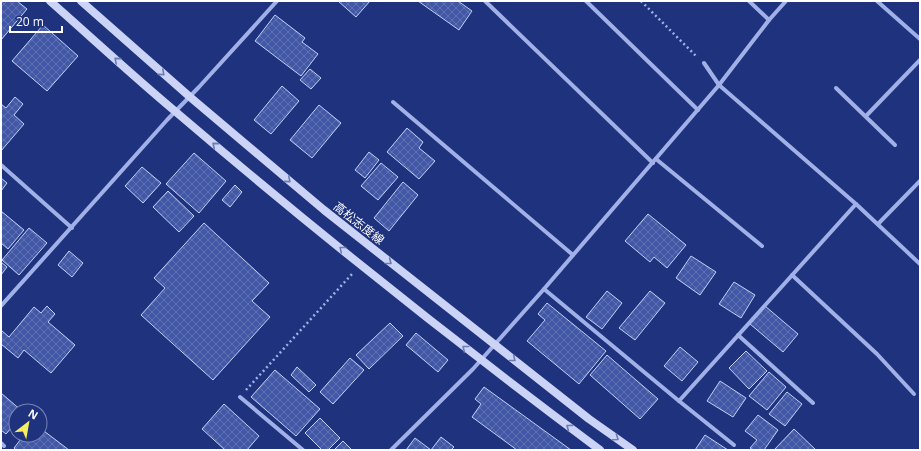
<svg xmlns="http://www.w3.org/2000/svg" width="921" height="451" viewBox="0 0 921 451" font-family="'Open Sans','Noto Sans JP',sans-serif">
	<style>
		.building { fill: url(#building-cross-hatch); stroke: #c4d0f6 }
		.lines { fill: none; stroke-linecap: round; stroke-linejoin: round }
		.path { stroke: #a1b1e8; stroke-width: 2.5; stroke-dasharray: 2 3; stroke-linecap: butt }
		.minor { stroke: #a1b1e8; stroke-width: 4 }
		.secondary { stroke: #cbd4f6; stroke-width: 8 }
		.oneway { stroke: #6c7bb4 }
		.labels { text-anchor: middle; dominant-baseline: central; stroke-width: 3; stroke-linejoin: round; paint-order: stroke }
		.street-label { font-size: 12px; fill: #fff; stroke: #1e327e }
	</style>
	<defs>
		<pattern id="building-cross-hatch" width="8" height="8" patternUnits="userSpaceOnUse"><rect width="8" height="8" fill="#4258a6"/><path d="M0 0l8 8M0 8l8-8" fill="none" stroke="#5e71b3"/></pattern>
	</defs>
	<rect width="100%" height="100%" fill="#1e327e"/>
	<!-- building -->
	<g class="building">
		<path d="M1,1H17L27,9L1,40Z"/>
		<path d="M338,1H370L356,17Z"/>
		<path d="M418,1H458L472,11L459,30Z"/>
		<path d="M275,15L305,38L302,42L318,54L301,76L255,41Z"/>
		<path d="M43,25L78,56L47,91L12,61Z"/>
		<path d="M310,69L321,78L311,89L300,80Z"/>
		<path d="M282,86L299,101L271,134L254,120Z"/>
		<path d="M15,97L23,104L14,115L24,124L1,151V104L6,108Z"/>
		<path d="M319,105L341,123L312,158L290,140Z"/>
		<path d="M407,128L423,142L419,148L435,161L419,179L387,152Z"/>
		<path d="M369,152L379,160L365,178L355,170Z"/>
		<path d="M194,153L226,181L199,213L166,184Z"/>
		<path d="M381,163L398,177L378,200L361,186Z"/>
		<path d="M142,167L161,183L143,203L125,186Z"/>
		<path d="M1,178L7,183L1,191Z"/>
		<path d="M403,182L418,195L389,231L374,218Z"/>
		<path d="M235,185L242,192L230,207L222,200Z"/>
		<path d="M168,191L194,216L179,232L153,207Z"/>
		<path d="M1,211L24,230L8,249L1,243Z"/>
		<path d="M648,214L686,245L667,268L654,257L650,262L625,241Z"/>
		<path d="M204,223L269,283L252,301L270,317L213,380L141,315L165,288L154,278Z"/>
		<path d="M29,228L47,243L19,275L2,260Z"/>
		<path d="M69,251L83,263L72,277L58,265Z"/>
		<path d="M691,256L716,272L700,295L676,278Z"/>
		<path d="M1,262L7,267L1,275Z"/>
		<path d="M734,282L755,295L741,318L719,304Z"/>
		<path d="M607,291L622,303L602,329L586,317Z"/>
		<path d="M650,291L665,303L635,340L619,328Z"/>
		<path d="M547,303L606,351L579,384L527,341L545,320L538,314Z"/>
		<path d="M47,306L55,314L48,322L75,345L51,373L24,350L18,358L1,344V330L9,337L34,307L41,313Z"/>
		<path d="M765,306L798,334L783,352L750,324Z"/>
		<path d="M390,323L403,336L369,369L356,355Z"/>
		<path d="M416,333L448,360L438,372L406,345Z"/>
		<path d="M680,347L698,362L682,381L664,366Z"/>
		<path d="M746,351L767,371L749,389L729,368Z"/>
		<path d="M607,355L658,399L640,419L590,375Z"/>
		<path d="M350,358L364,370L333,404L320,392Z"/>
		<path d="M297,367L316,385L309,392L291,375Z"/>
		<path d="M275,370L320,409L296,436L251,397Z"/>
		<path d="M769,372L786,387L767,410L749,396Z"/>
		<path d="M720,381L746,398L733,417L707,401Z"/>
		<path d="M484,387L571,450H517L472,417L481,404L475,399Z"/>
		<path d="M787,392L802,404L785,426L769,414Z"/>
		<path d="M1,393L22,411H16V422L6,434L1,430Z"/>
		<path d="M224,404L259,436L247,450H225L202,429Z"/>
		<path d="M758,415L778,430L764,450H753L750,448L757,440L745,431Z"/>
		<path d="M320,418L340,438L328,450H322L305,433Z"/>
		<path d="M40,428L69,450H16L14,448L24,435H40Z"/>
		<path d="M794,429L816,450H774Z"/>
		<path d="M705,435L728,450H695Z"/>
		<path d="M441,437L454,447L451,450H431Z"/>
		<path d="M415,438L431,450H406Z"/>
		<path d="M343,441L352,450H334Z"/>
	</g>
	<g class="lines">
		<!-- path -->
		<g class="path">
			<path d="M641,1L697,57"/>
			<path d="M246,390L352,274"/>
		</g>
		<!-- minor -->
		<g class="minor">
			<path d="M485,1L653,163"/>
			<path d="M586,1L698,110"/>
			<path d="M749,1L769,20"/>
			<path d="M877,1L920,39"/>
			<path d="M704,63L719,85L856,204L920,264"/>
			<path d="M836,88L895,145"/>
			<path d="M393,102L573,255"/>
			<path d="M866,116L920,60"/>
			<path d="M656,159L762,246"/>
			<path d="M1,165L72,228"/>
			<path d="M878,224L920,181"/>
			<path d="M792,275L877,354L914,394"/>
			<path d="M544,289L679,401L734,445"/>
			<path d="M1,306L167,120L199,87L277,1"/>
			<path d="M738,335L813,403"/>
			<path d="M240,397L303,450"/>
			<path d="M679,401L856,204"/>
			<path d="M1,443L4,446"/>
			<path d="M391,450L473,369L544,289L719,85L769,20L786,1"/>
		</g>
		<!-- secondary -->
		<g class="secondary">
			<path d="M50,1C92,38 133,76 176,112C313,229 455,342 600,450"/>
			<path d="M81,1L190,97L324,210L589,419L633,450"/>
		</g>
	</g>
	<!-- one-way arrows -->
	<defs><path id="oneway-chevron" d="M-2-3.5L2.5 0L-2 3.5" fill="none" stroke-width="1.6" stroke-linecap="round" stroke-linejoin="round"/></defs>
	<g class="oneway">
		<use href="#oneway-chevron" transform="translate(117 60) rotate(-139)"/>
		<use href="#oneway-chevron" transform="translate(162 73) rotate(41)"/>
		<use href="#oneway-chevron" transform="translate(215 145) rotate(-140)"/>
		<use href="#oneway-chevron" transform="translate(288 180) rotate(40)"/>
		<use href="#oneway-chevron" transform="translate(342 249) rotate(-141)"/>
		<use href="#oneway-chevron" transform="translate(389 262) rotate(38)"/>
		<use href="#oneway-chevron" transform="translate(465 348) rotate(-141)"/>
		<use href="#oneway-chevron" transform="translate(513 359) rotate(39)"/>
		<use href="#oneway-chevron" transform="translate(569 427) rotate(-143)"/>
		<use href="#oneway-chevron" transform="translate(616 438) rotate(35)"/>
	</g>
	<g class="labels">
		<!-- street labels -->
		<g class="street-label">
			<text transform="translate(359 223) rotate(38)">高松志度線</text>
		</g>
	</g>
	<!-- border -->
	<rect width="921" height="451" fill="none" stroke="#ffffff" stroke-width="4"/>
	<!-- north arrow -->
	<g transform="translate(28 423) rotate(31)"><circle r="19" fill="#1e327e" stroke="#7884b2"/>
	<path d="M0-3L7 15L0 10L-7 15Z" fill="#f7ee5f"/>
	<text y="-6" font-size="11" font-weight="bold" text-anchor="middle" fill="#ffffff">N</text>
	</g>
	<!-- scale -->
	<path d="M10 26v6h52v-6" fill="none" stroke="#ffffff" stroke-width="2"/>
	<text x="16" y="26" font-size="12" fill="#ffffff" stroke="#1e327e" stroke-width="3" paint-order="stroke">20 m</text>
</svg>
